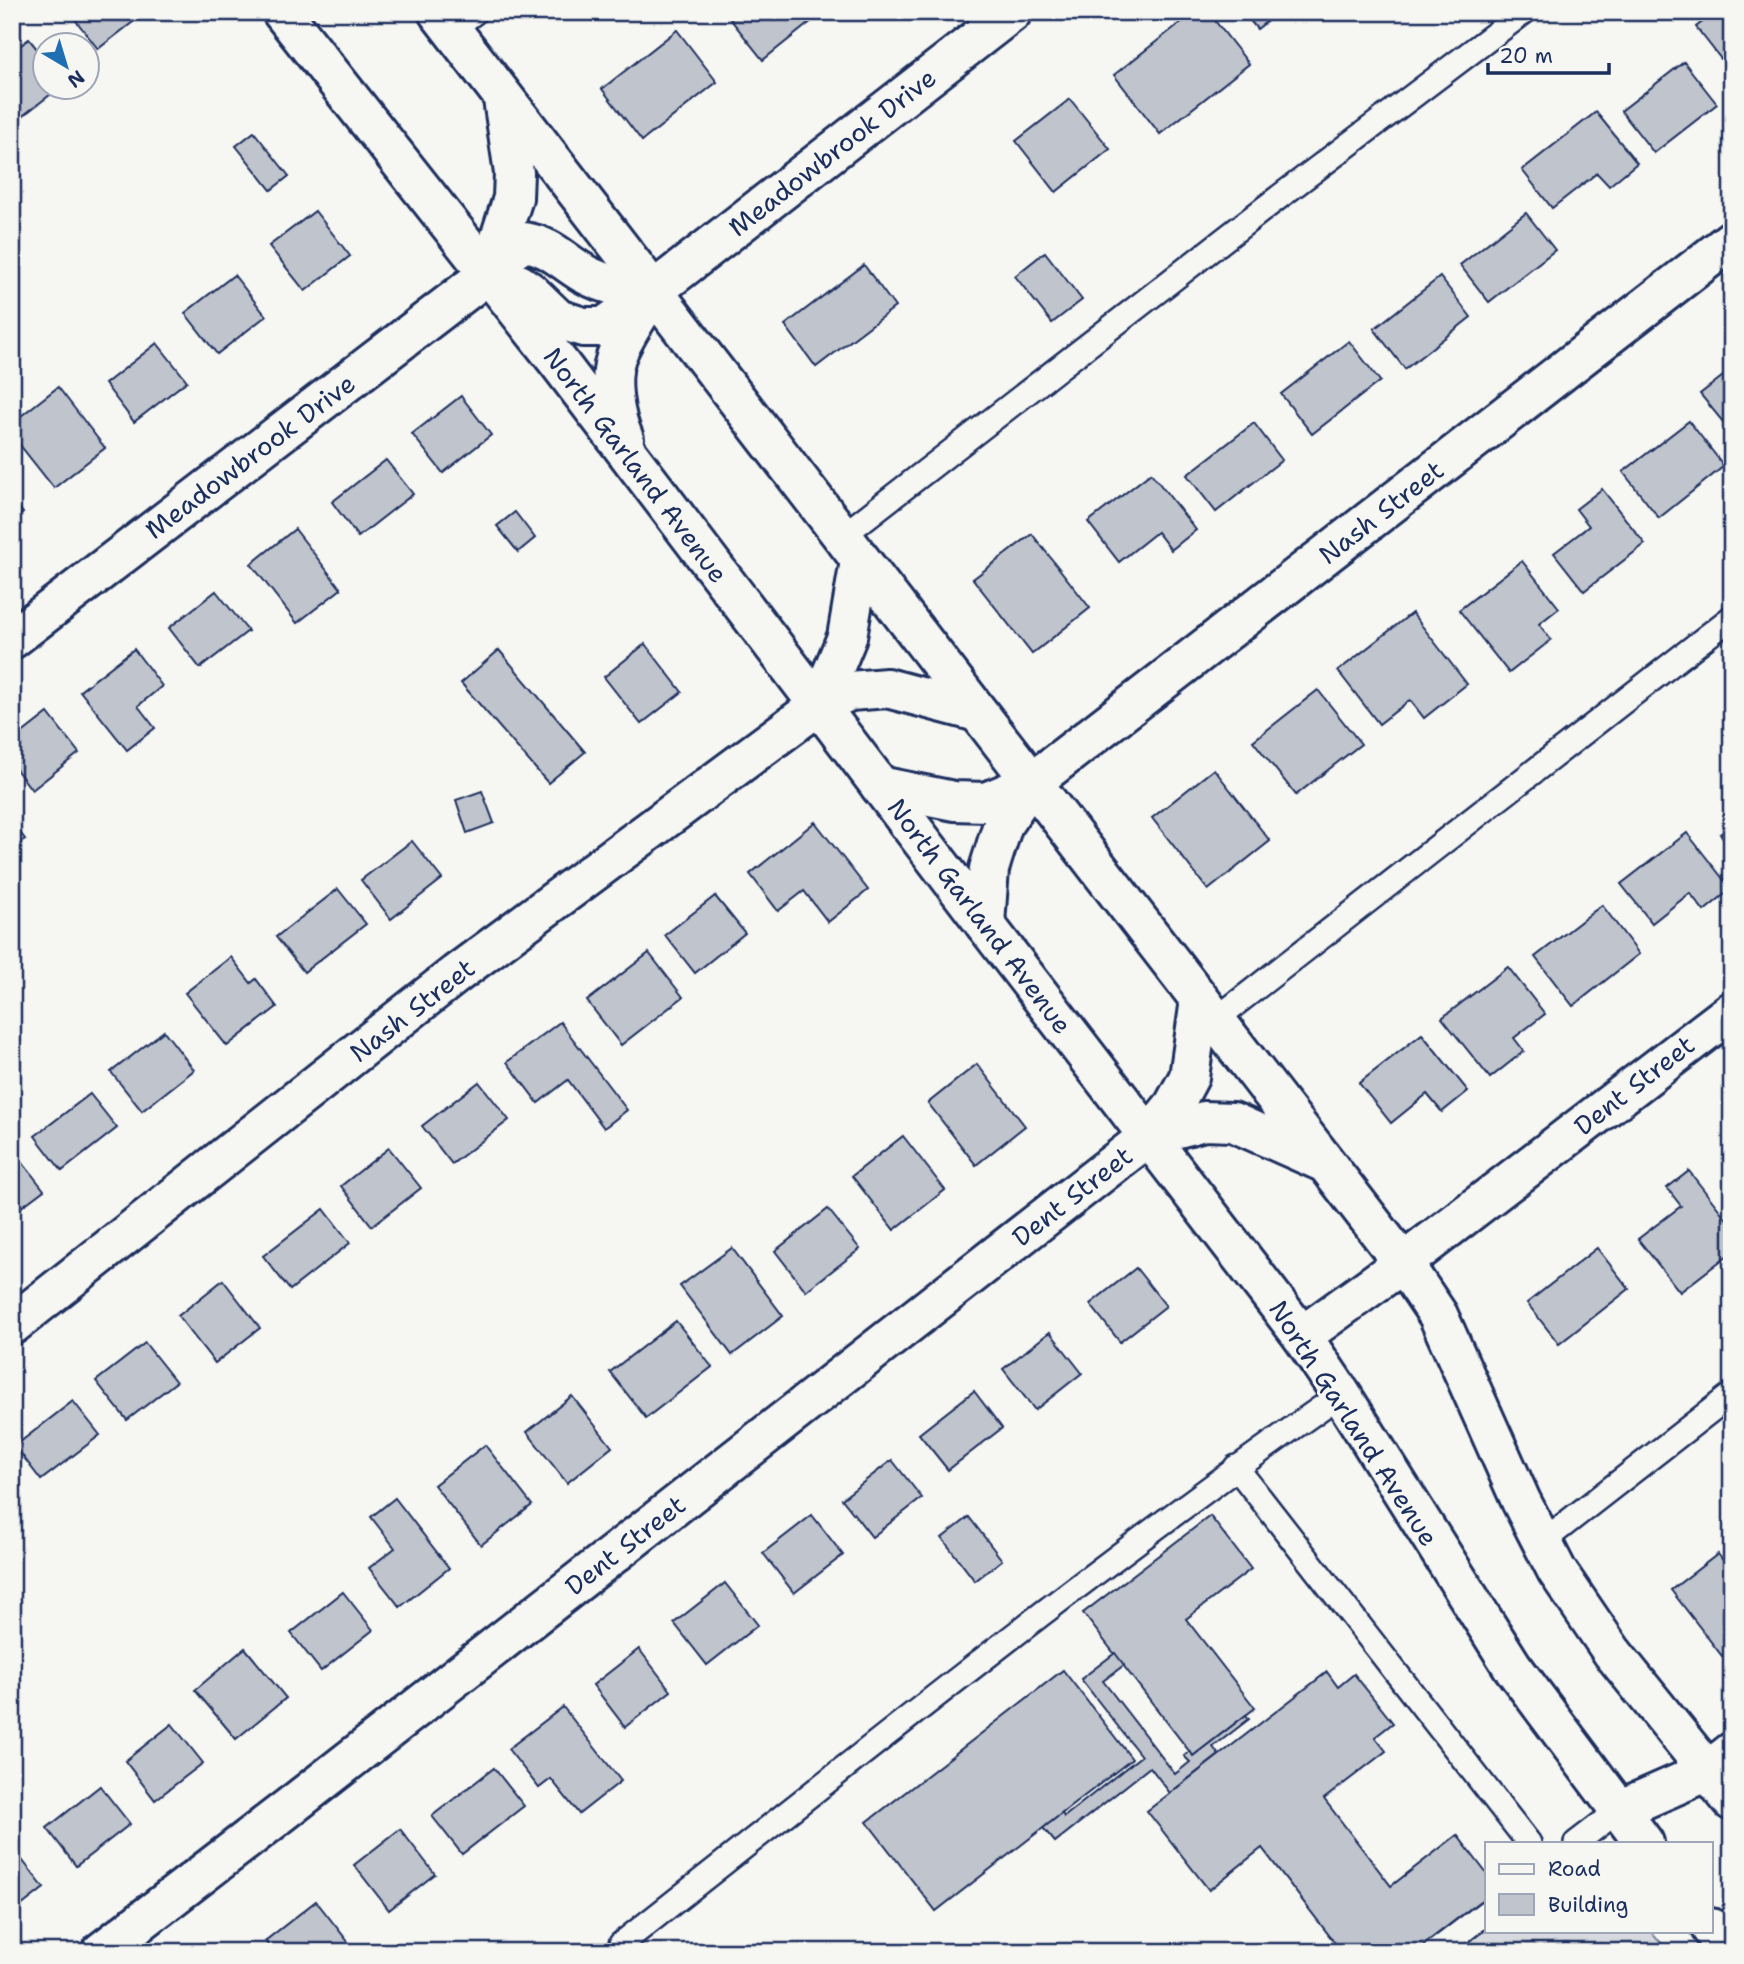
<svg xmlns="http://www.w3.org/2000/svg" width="1744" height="1964" viewBox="0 0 1744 1964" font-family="'Shantell Sans',sans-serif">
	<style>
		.park { fill: url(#park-crowns); stroke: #78849e; stroke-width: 2 }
		.building { fill: #c0c4cd; stroke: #1b2f5e; stroke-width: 2 }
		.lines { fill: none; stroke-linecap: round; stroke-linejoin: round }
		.service-casing { stroke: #1b2f5e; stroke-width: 28 }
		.minor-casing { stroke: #1b2f5e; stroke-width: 44 }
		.secondary-casing { stroke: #1b2f5e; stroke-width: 44 }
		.service { stroke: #f6f6f2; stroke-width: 23 }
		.minor { stroke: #f6f6f2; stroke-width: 38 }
		.secondary { stroke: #f6f6f2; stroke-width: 38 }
		.labels { text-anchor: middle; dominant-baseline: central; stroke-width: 6; stroke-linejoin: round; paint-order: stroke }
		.street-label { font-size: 26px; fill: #1b2f5e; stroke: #f6f6f2 }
	</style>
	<defs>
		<pattern id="park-crowns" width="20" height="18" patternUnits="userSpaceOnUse" patternTransform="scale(1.75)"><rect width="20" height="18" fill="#d6d9dd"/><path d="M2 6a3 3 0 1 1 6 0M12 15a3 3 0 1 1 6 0" fill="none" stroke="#b7bbc0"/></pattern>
	</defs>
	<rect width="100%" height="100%" fill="#f6f6f2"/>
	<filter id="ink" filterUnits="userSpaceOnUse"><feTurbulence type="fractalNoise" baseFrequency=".0143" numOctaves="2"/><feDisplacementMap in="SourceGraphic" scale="14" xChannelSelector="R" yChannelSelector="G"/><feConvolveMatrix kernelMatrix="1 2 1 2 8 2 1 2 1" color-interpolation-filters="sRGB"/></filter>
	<g filter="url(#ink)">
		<!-- park -->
		<path class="park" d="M1487,1927V1931H1651L1669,1952H1455Z"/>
		<!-- building -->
		<g class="building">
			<path d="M81,12H146L98,49L74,18Z"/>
			<path d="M732,12H823L763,60L728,16Z"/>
			<path d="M1194,12H1208L1249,64L1160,134L1114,75Z"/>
			<path d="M1243,12H1279L1257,29Z"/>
			<path d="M1715,12H1732V73L1696,27Z"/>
			<path d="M677,30L717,82L642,141L602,89Z"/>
			<path d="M29,39L46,60V88H59L16,121L12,115V52Z"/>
			<path d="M1684,62L1717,104L1654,153L1621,111Z"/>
			<path d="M1070,99L1110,149L1056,192L1016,141Z"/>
			<path d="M1596,112L1637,163L1609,186L1597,173L1552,208L1522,170Z"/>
			<path d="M254,132L289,176L271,190L236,146Z"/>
			<path d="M315,211L350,256L305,291L269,246Z"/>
			<path d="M1526,213L1555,250L1489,302L1460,265Z"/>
			<path d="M1045,252L1082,300L1052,323L1015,276Z"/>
			<path d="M864,265L895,307L816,367L785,325Z"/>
			<path d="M234,275L266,316L217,354L185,313Z"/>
			<path d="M1440,277L1471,317L1405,369L1374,329Z"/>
			<path d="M1349,341L1380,381L1312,434L1281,394Z"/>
			<path d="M157,343L187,381L134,422L105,384Z"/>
			<path d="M1732,369V433L1700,394Z"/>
			<path d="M58,387L105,448L54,488L12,435V423Z"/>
			<path d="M461,396L491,435L443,473L412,434Z"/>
			<path d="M1689,421L1724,466L1659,518L1623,472Z"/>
			<path d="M1254,423L1282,460L1216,512L1187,475Z"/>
			<path d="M386,460L413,494L358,537L332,502Z"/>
			<path d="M1151,473L1196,530L1171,550L1157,532L1119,562L1088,522Z"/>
			<path d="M1602,489L1645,544L1584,591L1554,553L1589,526L1576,509Z"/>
			<path d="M12,499L23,513L12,521Z"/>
			<path d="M515,512L535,538L518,552L497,526Z"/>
			<path d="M295,529L341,589L297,623L251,564Z"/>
			<path d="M1032,534L1090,608L1032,654L973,579Z"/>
			<path d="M1522,561L1559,608L1539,624L1551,640L1509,673L1459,610Z"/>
			<path d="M216,591L248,631L200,668L169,628Z"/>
			<path d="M1412,613L1467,684L1424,718L1410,700L1379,724L1338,671Z"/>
			<path d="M645,644L682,692L641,724L604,677Z"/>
			<path d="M134,649L162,686L138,706L155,728L127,750L80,691Z"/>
			<path d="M499,650L585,752L548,783L461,683Z"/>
			<path d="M1318,690L1361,744L1296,795L1253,741Z"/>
			<path d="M48,713L79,753L32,790L12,764V741Z"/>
			<path d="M1214,769L1270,841L1208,890L1152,818Z"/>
			<path d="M482,791L494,823L467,833L456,800Z"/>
			<path d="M12,822L25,839L12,849Z"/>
			<path d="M815,822L868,890L828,922L804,891L778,911L750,874Z"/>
			<path d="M1732,825V849L1720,834Z"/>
			<path d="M1687,833L1731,889L1704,911L1690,893L1652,923L1621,884Z"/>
			<path d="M412,841L442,879L391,919L361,880Z"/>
			<path d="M338,889L366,924L304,972L276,937Z"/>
			<path d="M715,896L745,933L695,973L665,935Z"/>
			<path d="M1602,905L1639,954L1573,1006L1535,957Z"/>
			<path d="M649,953L683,997L621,1045L587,1001Z"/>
			<path d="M231,957L251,983L256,979L277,1007L227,1046L185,993Z"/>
			<path d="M1508,967L1545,1014L1514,1038L1524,1051L1490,1078L1442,1018Z"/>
			<path d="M560,1022L627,1110L604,1128L568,1080L538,1103L507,1062Z"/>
			<path d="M164,1031L194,1070L142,1111L111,1072Z"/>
			<path d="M1422,1034L1468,1091L1442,1112L1427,1094L1391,1123L1359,1083Z"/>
			<path d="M977,1064L1025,1126L976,1165L928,1103Z"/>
			<path d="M479,1082L509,1120L452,1164L422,1126Z"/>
			<path d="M90,1094L117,1128L62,1171L35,1136Z"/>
			<path d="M903,1136L945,1190L894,1230L852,1176Z"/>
			<path d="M389,1148L421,1188L372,1226L341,1186Z"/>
			<path d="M15,1153L44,1190L12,1214V1155Z"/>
			<path d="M1689,1171L1732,1226V1252L1680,1292L1638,1239L1681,1206L1667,1188Z"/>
			<path d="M324,1209L350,1243L290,1290L263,1256Z"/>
			<path d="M828,1209L860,1249L806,1291L775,1251Z"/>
			<path d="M732,1248L783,1316L732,1355L680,1286Z"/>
			<path d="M1597,1248L1629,1289L1559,1344L1527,1303Z"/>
			<path d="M1136,1268L1166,1306L1120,1342L1090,1304Z"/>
			<path d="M223,1280L260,1328L215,1363L178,1316Z"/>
			<path d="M676,1321L712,1367L646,1418L610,1372Z"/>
			<path d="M1050,1332L1082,1373L1035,1410L1003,1369Z"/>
			<path d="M145,1343L176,1382L127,1420L96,1381Z"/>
			<path d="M974,1391L1002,1428L948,1470L919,1434Z"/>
			<path d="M572,1396L612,1447L567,1483L527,1432Z"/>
			<path d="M73,1401L100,1435L41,1480L15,1446Z"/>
			<path d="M485,1445L532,1505L481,1545L434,1485Z"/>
			<path d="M892,1460L922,1498L872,1537L842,1499Z"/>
			<path d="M395,1498L449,1568L400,1607L369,1568L395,1548L371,1517Z"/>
			<path d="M812,1515L843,1555L794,1593L763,1553Z"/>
			<path d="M1210,1516L1251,1569L1186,1619L1255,1708L1193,1756L1083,1613Z"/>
			<path d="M969,1517L1002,1560L975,1581L942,1538Z"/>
			<path d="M1718,1554L1732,1572V1648L1722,1656L1671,1590Z"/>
			<path d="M725,1583L758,1625L707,1665L674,1623Z"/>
			<path d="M343,1592L373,1630L321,1671L291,1633Z"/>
			<path d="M245,1648L286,1698L236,1739L195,1690Z"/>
			<path d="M639,1649L671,1691L625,1727L593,1685Z"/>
			<path d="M1115,1653L1124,1665L1103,1681L1175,1774L1190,1762L1184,1756L1190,1751L1193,1756L1246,1715L1249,1719L1213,1747L1219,1755L1170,1793L1150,1767L1055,1842L1043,1828L1062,1813L1064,1817L1141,1756L1081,1679Z"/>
			<path d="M1063,1670L1132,1759L936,1911L867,1822Z"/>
			<path d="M1327,1672L1338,1687L1354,1674L1393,1723L1375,1737L1386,1751L1324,1799L1391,1886L1457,1835L1487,1874V1900L1420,1952H1342L1262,1848L1209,1890L1147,1811Z"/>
			<path d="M563,1707L621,1781L579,1814L551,1779L539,1788L508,1749Z"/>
			<path d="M172,1724L203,1763L155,1800L125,1761Z"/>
			<path d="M494,1768L524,1806L462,1854L432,1816Z"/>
			<path d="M100,1786L130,1824L76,1866L47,1828Z"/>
			<path d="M400,1829L435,1874L389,1910L354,1865Z"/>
			<path d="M12,1847L44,1888L12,1913Z"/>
			<path d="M316,1901L356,1952H274L265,1941Z"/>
		</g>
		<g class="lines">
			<defs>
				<g id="service">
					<path d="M451,30L475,12"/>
					<path d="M841,537L1266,207L1524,12"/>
					<path d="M1215,1020L1732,617"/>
					<path d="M1236,1467L1529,1843"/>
					<path d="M1542,1542L1732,1394"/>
					<path d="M1576,1843L1619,1810"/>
					<path d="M621,1952V1944C859,1757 1093,1567 1341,1394"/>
					<path d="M1435,1952L1487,1912"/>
				</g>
				<g id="minor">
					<path d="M652,292L1012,12"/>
					<path d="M12,639L488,274"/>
					<path d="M819,705L847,637L860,561"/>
					<path d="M880,786L954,801L986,802L1031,783L1732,240"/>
					<path d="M985,924L989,869L1003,824L1031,783"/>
					<path d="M1149,1136L1204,1121L1233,1122L1325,1163"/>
					<path d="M12,1325L456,974L819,705L850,691L887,688L977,712"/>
					<path d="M1302,1336L1403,1263L1732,1011"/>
					<path d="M1708,1771L1732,1752"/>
					<path d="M101,1952L296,1802L1149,1136L1174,1105L1189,1077L1200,1000"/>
				</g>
				<g id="secondary">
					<path d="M282,12L559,363L985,924L1302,1336L1341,1394L1512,1666L1644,1843"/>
					<path d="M438,12L1403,1263L1438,1315L1521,1501L1557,1571L1612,1652L1732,1801"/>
					<path d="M489,272L513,198L514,173L503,99"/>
					<path d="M488,274L508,253L524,242C551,246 561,260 583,273C604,285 628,289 652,292"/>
					<path d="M519,284L529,291L558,319L583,327H604L652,292"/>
					<path d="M624,439C614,417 608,380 616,357C623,338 636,320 646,303"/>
					<path d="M1619,1810L1708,1771"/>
					<path d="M1711,1928L1729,1952"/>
				</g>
			</defs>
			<!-- service casing -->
			<use href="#service" class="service-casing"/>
			<!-- minor casing -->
			<use href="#minor" class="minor-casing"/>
			<!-- secondary casing -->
			<use href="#secondary" class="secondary-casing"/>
			<!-- service -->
			<use href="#service" class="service"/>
			<!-- minor -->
			<use href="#minor" class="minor"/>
			<!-- secondary -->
			<use href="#secondary" class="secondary"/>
		</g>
	</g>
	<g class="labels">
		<!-- street labels -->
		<g class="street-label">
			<text transform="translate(832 152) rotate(-38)">Meadowbrook Drive</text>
			<text transform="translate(250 456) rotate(-37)">Meadowbrook Drive</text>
			<text transform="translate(636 465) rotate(53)">North Garland Avenue</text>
			<text transform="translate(1381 512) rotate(-38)">Nash Street</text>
			<text transform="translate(980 916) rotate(53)">North Garland Avenue</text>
			<text transform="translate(412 1010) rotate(-38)">Nash Street</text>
			<text transform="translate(1634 1085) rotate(-38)">Dent Street</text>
			<text transform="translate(1072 1196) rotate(-38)">Dent Street</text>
			<text transform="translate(1354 1423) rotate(57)">North Garland Avenue</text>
			<text transform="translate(625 1545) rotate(-38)">Dent Street</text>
		</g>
	</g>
	<!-- margin -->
	<rect width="1744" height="1964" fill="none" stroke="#f6f6f2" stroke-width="42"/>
	<rect x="21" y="21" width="1702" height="1922" fill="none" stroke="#1b2f5e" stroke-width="2.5" filter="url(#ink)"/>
	<!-- legend -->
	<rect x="1485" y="1842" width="228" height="91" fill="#f6f6f2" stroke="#9ea6b7" stroke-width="2"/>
	<rect x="1499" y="1864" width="35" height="10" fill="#f6f6f2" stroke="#9ea6b7" stroke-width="2"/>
	<text x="1548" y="1876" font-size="21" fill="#1b2f5e">Road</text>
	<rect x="1499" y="1894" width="35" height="21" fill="#c0c4cd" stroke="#9ea6b7" stroke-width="2"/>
	<text x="1548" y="1912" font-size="21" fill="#1b2f5e">Building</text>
	<!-- north arrow -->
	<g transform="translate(66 66) rotate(142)"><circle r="33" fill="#f6f6f2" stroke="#9ea6b7" stroke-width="2"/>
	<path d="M0-5L12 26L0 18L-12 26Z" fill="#1f6fb2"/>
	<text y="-10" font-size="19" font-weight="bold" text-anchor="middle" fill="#1b2f5e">N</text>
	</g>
	<!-- scale -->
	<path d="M1488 63v10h121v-10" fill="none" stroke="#1b2f5e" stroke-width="3.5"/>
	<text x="1499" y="63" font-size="21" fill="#1b2f5e" stroke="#f6f6f2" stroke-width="5" paint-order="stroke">20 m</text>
</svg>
